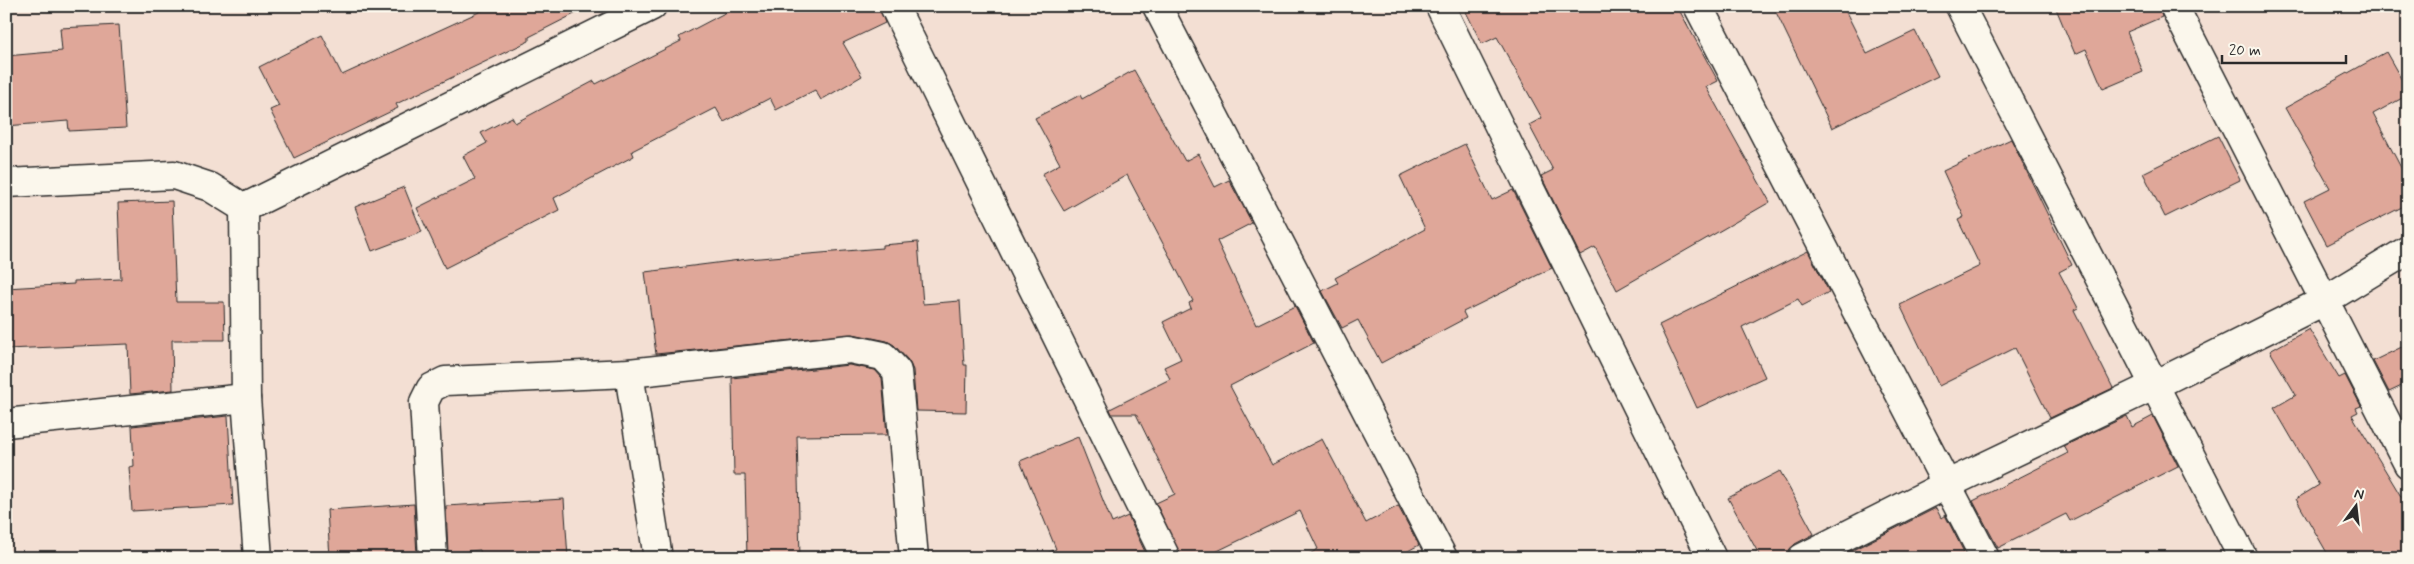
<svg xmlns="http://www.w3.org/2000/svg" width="2414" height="564" viewBox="0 0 2414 564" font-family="Mynerve,sans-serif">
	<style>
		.building { fill: #dfa799; stroke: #2b2b2b }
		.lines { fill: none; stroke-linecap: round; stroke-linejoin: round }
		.minor-casing { stroke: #2b2b2b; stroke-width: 31 }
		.minor { stroke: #fbf7ec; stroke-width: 28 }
	</style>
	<rect width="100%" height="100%" fill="#f3dfd3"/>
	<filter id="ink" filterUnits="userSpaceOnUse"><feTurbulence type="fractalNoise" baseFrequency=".02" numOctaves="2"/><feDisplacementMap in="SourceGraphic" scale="10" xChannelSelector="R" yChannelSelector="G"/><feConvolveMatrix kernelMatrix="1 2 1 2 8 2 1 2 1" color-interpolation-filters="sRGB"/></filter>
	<g filter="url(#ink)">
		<!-- building -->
		<g class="building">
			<path d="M492,6H590L529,37V41L396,104L398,108L294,158L270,110L279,106L259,67L322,35L342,75Z"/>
			<path d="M738,6H879L885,23L843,43L862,76L821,100L815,90L776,110L770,98L724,122L716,108L632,151L634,156L554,198L559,210L445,268L417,208L475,179L463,156L487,143L481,133L512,117L515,123L594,81L596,84L681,41L679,37Z"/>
			<path d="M1463,6H1677L1718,81L1706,87L1770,202L1617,290L1595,247L1580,255L1541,176L1553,170L1529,125L1542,118L1497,37L1482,44Z"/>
			<path d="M1773,6H1843L1867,54L1915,31L1938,76L1832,128Z"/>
			<path d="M2055,6H2159L2162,17L2127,32L2143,72L2103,89L2086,49L2075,54Z"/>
			<path d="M119,25L126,128L69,131L68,121L6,126V56L62,51L60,28Z"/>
			<path d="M2386,52L2408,91V95L2373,114L2408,181V204L2327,245L2304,201L2330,188L2285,108Z"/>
			<path d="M1134,70L1185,161L1198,154L1215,187L1229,180L1252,223L1217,241L1256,325L1295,306L1314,343L1230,386L1272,465L1322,439L1366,523L1398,506L1419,545L1395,558H1303L1318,549L1300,511L1203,558H1181L1156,503L1175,494L1136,414H1112L1110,409L1170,379L1164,367L1181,359L1163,322L1191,308L1189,303L1193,301L1127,175L1064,211L1042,174L1060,164L1035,118L1080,95L1082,99Z"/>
			<path d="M2218,136L2240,180L2165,217L2143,173Z"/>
			<path d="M2011,139L2072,265L2059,272L2078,308L2074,310L2113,388L2050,418L2015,348L1939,386L1900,305L1980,266L1958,220L1964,217L1943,171Z"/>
			<path d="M1465,144L1492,200L1513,190L1552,268L1463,312L1466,318L1381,363L1358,320L1342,328L1322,291L1338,283L1335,278L1425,229L1400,176Z"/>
			<path d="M404,187L422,232L372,251L355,207Z"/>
			<path d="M172,201L176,302H224L225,340H172L173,390L130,394L128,344L6,349V288L74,284V281L121,279L118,203Z"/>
			<path d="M918,242L923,304L960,301L964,365H967L966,412L916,411L913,370L908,360L894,345L887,341L853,334L656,354L645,272L748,259L882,248V245Z"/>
			<path d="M1808,251L1829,292L1802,306L1798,299L1742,327L1765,377L1697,408L1659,325Z"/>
			<path d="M2309,329L2339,378L2345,375L2361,406L2356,408L2358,412L2352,415L2408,508V558H2330L2296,499L2319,485L2274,408L2296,395L2270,351Z"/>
			<path d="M2408,344V383L2389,392L2373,361Z"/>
			<path d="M849,365L875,370L882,378L887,435L797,436L800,558H747L745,475H734L732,378Z"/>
			<path d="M228,416L233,505L132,511L129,467L134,466L132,426Z"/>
			<path d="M2127,416L2132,427L2153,416L2178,466L2070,521L2066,514L1998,548L1973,501L2068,453L2064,446Z"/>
			<path d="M1078,437L1112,523L1128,516L1148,558H1036L1056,549L1020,461Z"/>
			<path d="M1780,471L1814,534L1795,544L1789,550L1786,558H1761L1728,498Z"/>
			<path d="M564,499L568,558H481L480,550L448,553L446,506Z"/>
			<path d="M414,504L417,555L330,558L327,510Z"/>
			<path d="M1936,508L1941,518L1945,515L1967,558H1837Z"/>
		</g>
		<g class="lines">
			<defs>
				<g id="minor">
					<path d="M894,6L1166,558"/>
					<path d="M1157,6L1443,558"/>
					<path d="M1440,6L1712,558"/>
					<path d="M1698,6L1985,558"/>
					<path d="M1960,6L2243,558"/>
					<path d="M2174,6L2408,464"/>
					<path d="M6,183L174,175L210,187L244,208"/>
					<path d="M629,373L658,558"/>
					<path d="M6,423L246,398"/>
					<path d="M258,558L246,398L244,208L652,6"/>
					<path d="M433,558L424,402L431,388L445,381L629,373L850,349L883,356L897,371L914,558"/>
					<path d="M1802,558L1948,484L2155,385L2324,301L2408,250"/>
				</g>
			</defs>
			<!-- minor casing -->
			<use href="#minor" class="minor-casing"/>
			<!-- minor -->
			<use href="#minor" class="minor"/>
		</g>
	</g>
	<!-- margin -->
	<rect width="2414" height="564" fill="none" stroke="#fbf7ec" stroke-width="25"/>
	<rect x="12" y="12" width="2389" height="539" fill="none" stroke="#2b2b2b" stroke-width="2" filter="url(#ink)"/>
	<!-- north arrow -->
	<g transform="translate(2356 506) rotate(15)" stroke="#fbf7ec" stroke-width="4" paint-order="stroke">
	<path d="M0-4L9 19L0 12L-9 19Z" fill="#2b2b2b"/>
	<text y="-8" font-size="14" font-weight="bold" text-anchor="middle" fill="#2b2b2b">N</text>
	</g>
	<!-- scale -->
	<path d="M2222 55v8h124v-8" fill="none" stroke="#2b2b2b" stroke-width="2.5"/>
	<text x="2229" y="55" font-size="15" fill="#2b2b2b" stroke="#fbf7ec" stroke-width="4" paint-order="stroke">20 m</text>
</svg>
